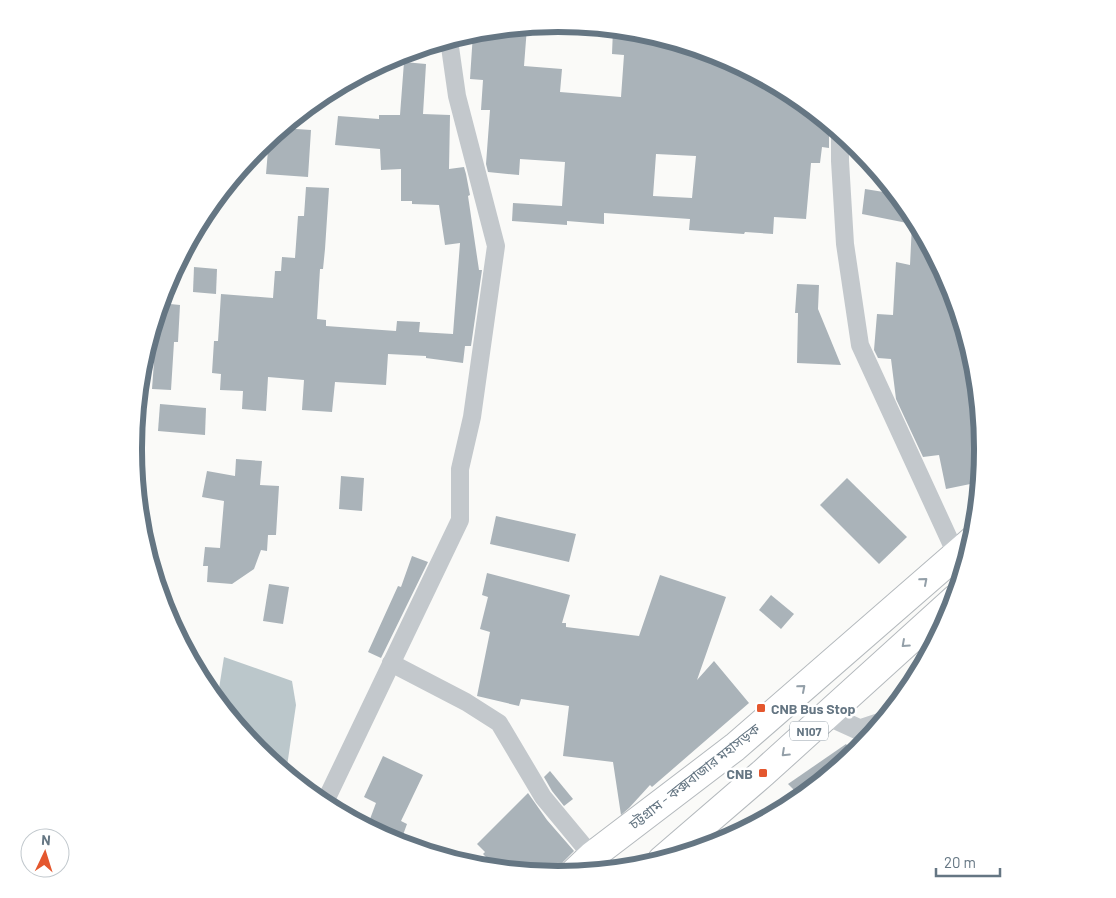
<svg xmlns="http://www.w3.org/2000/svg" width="1116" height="898" viewBox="0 0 1116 898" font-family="Barlow,'Noto Sans Bengali',sans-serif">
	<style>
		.water { fill: #bbc7cb }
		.building { fill: #aab3b9; fill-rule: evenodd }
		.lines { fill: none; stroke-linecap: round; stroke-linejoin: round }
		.trunk-casing { stroke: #b4b9bd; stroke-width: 30 }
		.minor { stroke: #c3c8cc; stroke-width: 18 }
		.tertiary { stroke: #c3c8cc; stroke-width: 21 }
		.trunk { stroke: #fff; stroke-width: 28 }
		.oneway { stroke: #939fa8 }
		.poi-dot { fill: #e4572e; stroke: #fff; stroke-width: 2 }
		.labels { text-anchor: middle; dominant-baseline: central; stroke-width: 5; stroke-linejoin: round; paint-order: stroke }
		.shield { fill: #fff; stroke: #939fa8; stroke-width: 1 }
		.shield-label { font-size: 12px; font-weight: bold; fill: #657683 }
		.poi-label { font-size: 14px; font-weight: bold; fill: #657683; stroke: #fff; text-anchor: start }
		.street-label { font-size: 14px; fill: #657683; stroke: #fff }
		.rim { fill: none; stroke: #657683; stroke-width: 6 }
	</style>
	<rect width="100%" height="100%" fill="#fafaf8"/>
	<!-- water -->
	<path class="water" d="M224,657L292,681L296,705L286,773L257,749L217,701Z"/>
	<!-- building -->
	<g class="building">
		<path d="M527,27L524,66L562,69L560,92L621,97L624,55L612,54L613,29L641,32L670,41L669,49L707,52L721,56L794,96L832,126L829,133V148L822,147L820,163H811L806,219L774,217L773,234L745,232L744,234L689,230L690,219L604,213V224L567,221V225L512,221L513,203L562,206L565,162L520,159L519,175L488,172L486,164L490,110H481L483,80L470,79L473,33ZM656,154L696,156L692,198L653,196Z"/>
		<path d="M404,62L426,64L423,114L450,115L449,169L464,167L466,174L470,195L468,196L479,270H482L471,346H465L463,363L426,358V356L388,354L386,385L335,382L332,412L302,410L304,380L268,377L266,411L242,409L243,391L220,390L221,374L212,373L214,341H218L221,294L273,298L275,271H281L282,257L295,258L298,216H304L306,187L329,188L325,249L323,269H320L317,319L326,320V326L396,331L397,321L420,322L419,332L453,334L460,243L445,245L439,205L412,204V201H401V169L381,170L380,149L335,145L338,116L379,119V115H400Z"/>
		<path d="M282,128L311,130L308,177L266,174L268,150L271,151L272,137Z"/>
		<path d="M865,189L896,194L912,213L951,287L975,366L983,449L980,482L946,489L939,455L923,457L896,399L891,359L878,358L874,350L877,314L893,315L896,262L910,265L912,224L862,214Z"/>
		<path d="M194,267L217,269L216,294L193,292Z"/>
		<path d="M797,284L819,285L818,309L841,365L797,363L798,313H795Z"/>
		<path d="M160,303L180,305L178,342H174L171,390L152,389L154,362H146L148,344Z"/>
		<path d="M160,404L206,408L205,435L158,431Z"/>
		<path d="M236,459L262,461L260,485L279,486L276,535H268L267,551L261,550L254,569L232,584L207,582L208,566H203L205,547L220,548L224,501L202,497L207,471L235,476Z"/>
		<path d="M341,476L364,478L362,511L339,509Z"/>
		<path d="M847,478L907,537L879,564L820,505Z"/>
		<path d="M496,516L576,534L569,562L490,544Z"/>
		<path d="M412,556L428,562L381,658L368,652L398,586L401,587Z"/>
		<path d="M487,573L570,595L562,623H566V627L639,636L660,575L726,597L697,680L714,661L749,703L652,787L650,785L629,808L621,815L613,762L563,756L569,706L521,699L519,706L477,696L490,632L480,629L488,597L482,595Z"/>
		<path d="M269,584L289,587L283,624L263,621Z"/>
		<path d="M771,595L794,614L781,629L759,610Z"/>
		<path d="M846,744L854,754L801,797L788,784Z"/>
		<path d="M383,756L423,775L401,821L407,824L400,843L367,827L376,803L364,797Z"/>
		<path d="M550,771L573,799L564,806L552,791L544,777Z"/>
		<path d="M528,793L547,820L574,851L563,862L558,874L518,870L510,861L502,869L497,868L483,854L485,852L477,844Z"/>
	</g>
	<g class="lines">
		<defs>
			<g id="trunk">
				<path d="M662,860L763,773L955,599"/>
				<path d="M574,873L592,856L735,747L973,540"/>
			</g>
		</defs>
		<!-- trunk casing -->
		<use href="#trunk" class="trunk-casing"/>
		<!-- minor -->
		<g class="minor">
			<path d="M840,133V161L845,244L860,345L956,554"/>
			<path d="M391,663L466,702L499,723L543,797L592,856"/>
			<path d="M324,804L460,520V469L472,417L496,246L457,96L449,40"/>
		</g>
		<!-- tertiary -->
		<path class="tertiary" d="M827,715L860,730L881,723"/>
		<!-- trunk -->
		<use href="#trunk" class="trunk"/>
	</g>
	<!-- one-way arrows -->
	<defs><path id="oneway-chevron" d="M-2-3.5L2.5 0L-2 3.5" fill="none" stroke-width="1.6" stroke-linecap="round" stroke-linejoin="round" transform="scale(1.25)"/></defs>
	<g class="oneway">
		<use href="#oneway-chevron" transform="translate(924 581) rotate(-41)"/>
		<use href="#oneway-chevron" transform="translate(905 644) rotate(138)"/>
		<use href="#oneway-chevron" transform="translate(802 688) rotate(-41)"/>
		<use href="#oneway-chevron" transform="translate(785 753) rotate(137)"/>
	</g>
	<!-- markers -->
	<g class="poi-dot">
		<rect x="756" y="703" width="10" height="10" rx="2.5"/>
		<rect x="758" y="768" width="10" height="10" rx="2.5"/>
	</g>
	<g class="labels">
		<!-- shield labels -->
		<rect class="shield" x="790" y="721.5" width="38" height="19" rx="4"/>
		<g class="shield-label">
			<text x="809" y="731">N107</text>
		</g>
		<!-- poi labels -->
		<g class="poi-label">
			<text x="771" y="708">CNB Bus Stop</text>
			<text x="753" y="773" text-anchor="end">CNB</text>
		</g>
		<!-- street labels -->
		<g class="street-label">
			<text transform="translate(694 776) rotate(-38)">চট্টগ্রাম - কক্সবাজার মহাসড়ক</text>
		</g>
	</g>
	<!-- crop -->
	<path d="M0 0H1116V898H0ZM558 32H558A416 416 0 0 1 974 448V450A416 416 0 0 1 558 866H558A416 416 0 0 1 142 450V448A416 416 0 0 1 558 32Z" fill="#fff" fill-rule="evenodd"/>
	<path class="rim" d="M558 32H558A416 416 0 0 1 974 448V450A416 416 0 0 1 558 866H558A416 416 0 0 1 142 450V448A416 416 0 0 1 558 32Z"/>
	<!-- north arrow -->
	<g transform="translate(45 853) rotate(4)"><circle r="24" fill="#ffffff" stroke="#c1c8cd"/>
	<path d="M0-4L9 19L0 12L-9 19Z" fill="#e4572e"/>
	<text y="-8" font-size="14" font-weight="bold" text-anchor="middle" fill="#657683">N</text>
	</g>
	<!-- scale -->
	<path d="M936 868v8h64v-8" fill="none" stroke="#657683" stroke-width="2.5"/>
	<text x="944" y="868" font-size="15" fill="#657683" stroke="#ffffff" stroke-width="4" paint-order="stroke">20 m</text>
</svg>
